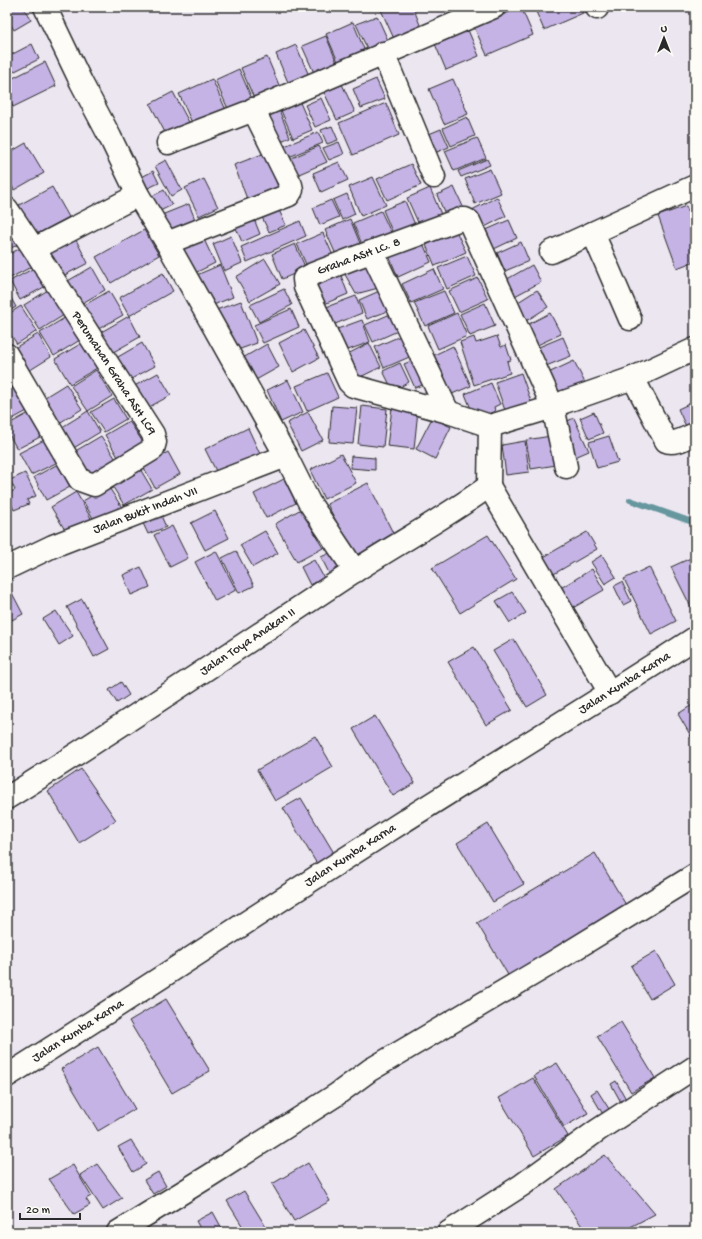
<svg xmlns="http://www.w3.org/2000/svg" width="702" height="1239" viewBox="0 0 702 1239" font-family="'Gochi Hand',sans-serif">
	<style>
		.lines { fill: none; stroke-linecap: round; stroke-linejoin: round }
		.stream { stroke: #66969e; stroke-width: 6 }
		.building { fill: #c4b3e4; stroke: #2b2b2b }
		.minor-casing { stroke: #2b2b2b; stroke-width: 25 }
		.minor { stroke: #fdfcf7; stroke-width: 22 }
		.labels { text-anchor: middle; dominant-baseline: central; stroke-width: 4; stroke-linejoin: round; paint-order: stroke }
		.street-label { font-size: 13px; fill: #2b2b2b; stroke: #fdfcf7 }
	</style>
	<rect width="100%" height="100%" fill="#ece6f1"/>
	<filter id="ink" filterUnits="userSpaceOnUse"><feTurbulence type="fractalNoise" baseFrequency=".025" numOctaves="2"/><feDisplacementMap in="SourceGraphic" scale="8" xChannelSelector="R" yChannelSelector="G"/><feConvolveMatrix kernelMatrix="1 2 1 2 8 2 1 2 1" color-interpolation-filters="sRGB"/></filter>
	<g filter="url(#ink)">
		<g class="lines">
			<!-- stream -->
			<path class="stream" d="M630,500L695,523"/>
		</g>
		<!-- building -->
		<g class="building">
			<path d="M7,7H23L31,20L14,30L7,19Z"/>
			<path d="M389,7H413L422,30L395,41L381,10Z"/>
			<path d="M448,7H459L460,10L451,14Z"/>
			<path d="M521,7L533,35L487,55L474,27Z"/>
			<path d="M534,7H580L583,13L544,30Z"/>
			<path d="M377,16L391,47L370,55L356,24Z"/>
			<path d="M353,22L366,54L340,66L326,34Z"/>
			<path d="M468,30L479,56L446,70L435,44Z"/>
			<path d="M326,36L338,65L315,75L302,46Z"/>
			<path d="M32,44L39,59L7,75V57Z"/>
			<path d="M296,45L310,78L290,87L276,54Z"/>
			<path d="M267,57L282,92L256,103L241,68Z"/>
			<path d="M45,62L56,86L13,107L7,95V81Z"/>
			<path d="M239,69L253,101L229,111L215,80Z"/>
			<path d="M212,79L226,110L193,125L179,94Z"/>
			<path d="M376,79L385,99L361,108L353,89Z"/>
			<path d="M453,79L468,114L444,124L429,89Z"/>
			<path d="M341,82L355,112L337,120L323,90Z"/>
			<path d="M173,92L191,126L168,138L150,104Z"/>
			<path d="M298,98L312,130L293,138L279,106Z"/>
			<path d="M321,98L331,120L315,127L305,105Z"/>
			<path d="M386,103L399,135L353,155L339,123Z"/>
			<path d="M277,105L290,137L275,144L261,112Z"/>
			<path d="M467,117L475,136L451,146L443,128Z"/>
			<path d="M332,126L338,140L327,144L321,130Z"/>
			<path d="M441,129L449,147L432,154L424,136Z"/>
			<path d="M318,132L323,143L284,159L280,148Z"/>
			<path d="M477,138L486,158L454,171L445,151Z"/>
			<path d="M339,142L344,154L329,160L323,148Z"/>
			<path d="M26,143L44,173L14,190L7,177V154Z"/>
			<path d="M319,146L327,162L292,177L285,161Z"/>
			<path d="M265,153L280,192L249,204L234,165Z"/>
			<path d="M487,159L490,165L461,177L458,171Z"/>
			<path d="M166,160L182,190L171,196L155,166Z"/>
			<path d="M339,162L348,180L321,192L313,173Z"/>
			<path d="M411,164L421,185L387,200L377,179Z"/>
			<path d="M490,169L501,193L475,204L465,179Z"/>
			<path d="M153,171L159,183L146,189L140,178Z"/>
			<path d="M373,177L386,205L361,216L349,187Z"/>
			<path d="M204,179L218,207L199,216L185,188Z"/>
			<path d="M52,187L69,217L35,235L19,205Z"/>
			<path d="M454,187L465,211L447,219L437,195Z"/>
			<path d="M430,188L443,219L421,229L407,198Z"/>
			<path d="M164,190L172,205L160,211L152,196Z"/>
			<path d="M347,194L355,214L342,220L333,200Z"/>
			<path d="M497,197L506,216L479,230L470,211Z"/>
			<path d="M331,200L339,217L320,225L313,208Z"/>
			<path d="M405,201L416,227L394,236L383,210Z"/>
			<path d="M189,204L196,222L166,233L159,216Z"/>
			<path d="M277,206L286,225L269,232L260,213Z"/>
			<path d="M686,206L695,229V261L677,268L658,216Z"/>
			<path d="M381,211L393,237L364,249L353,223Z"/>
			<path d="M252,214L260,234L242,242L233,221Z"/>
			<path d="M350,219L362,248L338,259L325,230Z"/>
			<path d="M509,220L517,238L494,249L486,230Z"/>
			<path d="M7,221L19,244L7,250Z"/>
			<path d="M300,221L306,236L247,262L241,247Z"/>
			<path d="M144,230L159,255L111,283L96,257Z"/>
			<path d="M456,231L466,252L435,266L426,245Z"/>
			<path d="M201,233L215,263L191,275L176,246Z"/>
			<path d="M323,233L335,260L309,271L297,244Z"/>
			<path d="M74,236L88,263L61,277L48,250Z"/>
			<path d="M231,236L242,263L224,271L213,244Z"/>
			<path d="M422,241L431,262L398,277L389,256Z"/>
			<path d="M521,242L529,261L505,271L497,253Z"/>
			<path d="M295,244L306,269L282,279L272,254Z"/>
			<path d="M25,246L35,265L8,279L7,255Z"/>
			<path d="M467,256L476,276L447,289L438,268Z"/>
			<path d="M265,259L280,284L250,301L236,277Z"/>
			<path d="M369,259L382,287L356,294L343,271Z"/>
			<path d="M220,265L233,297L206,308L192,277Z"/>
			<path d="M532,265L541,282L511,298L502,282Z"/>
			<path d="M36,267L46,286L20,300L10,281Z"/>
			<path d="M92,267L105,290L79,305L66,282Z"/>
			<path d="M434,269L443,289L411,303L402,284Z"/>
			<path d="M163,273L173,291L129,316L119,298Z"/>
			<path d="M340,273L348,294L317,307L308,287Z"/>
			<path d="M478,278L488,299L459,312L449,291Z"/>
			<path d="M284,289L292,305L259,322L250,305Z"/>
			<path d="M384,289L393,309L367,319L359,300Z"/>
			<path d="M48,290L64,315L40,330L24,305Z"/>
			<path d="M537,290L548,307L526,321L515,304Z"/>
			<path d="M7,291L16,307L7,312Z"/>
			<path d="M109,291L123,315L95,331L81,307Z"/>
			<path d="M444,291L454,313L425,326L414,303Z"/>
			<path d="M356,296L362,313L328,327L321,309Z"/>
			<path d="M241,301L257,343L232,352L216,310Z"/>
			<path d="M485,303L495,326L470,336L460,314Z"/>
			<path d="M21,306L37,331L17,344L7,329V315Z"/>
			<path d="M291,309L299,327L263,343L254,325Z"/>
			<path d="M395,312L402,329L373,342L365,325Z"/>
			<path d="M457,313L467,336L438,349L428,326Z"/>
			<path d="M550,313L561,334L531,348L521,328Z"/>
			<path d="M129,316L140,337L108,355L96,335Z"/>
			<path d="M66,317L80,340L54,356L40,333Z"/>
			<path d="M362,320L370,342L337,354L329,332Z"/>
			<path d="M304,330L319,358L293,372L279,343Z"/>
			<path d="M38,334L51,357L27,372L13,349Z"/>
			<path d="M405,334L414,355L384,368L375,347Z"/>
			<path d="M497,336L501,347L506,345L511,360L507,361L510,373L474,385L460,342L474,337L476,343Z"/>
			<path d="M563,337L571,356L541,368L534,349Z"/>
			<path d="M82,343L97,368L70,384L55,359Z"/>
			<path d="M142,343L155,366L124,383L111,361Z"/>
			<path d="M369,343L381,367L354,380L342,357Z"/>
			<path d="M267,344L279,367L254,381L241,359Z"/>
			<path d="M453,346L471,386L452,394L434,355Z"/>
			<path d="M416,359L427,383L415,388L404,364Z"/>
			<path d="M574,361L586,385L555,400L544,375Z"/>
			<path d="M400,363L409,382L393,391L383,371Z"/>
			<path d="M96,370L112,396L88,411L71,386Z"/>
			<path d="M158,373L171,395L142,411L129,389Z"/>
			<path d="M327,373L338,397L307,411L296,386Z"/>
			<path d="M521,373L533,407L507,416L495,382Z"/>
			<path d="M288,380L303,412L281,422L267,390Z"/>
			<path d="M491,383L500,404L494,407L495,411L481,417L474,416L465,394Z"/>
			<path d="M66,384L82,409L56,425L40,400Z"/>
			<path d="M13,386L27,411L7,422V389Z"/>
			<path d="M114,399L126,419L104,432L91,412Z"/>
			<path d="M695,401V428L688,431L678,409Z"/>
			<path d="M332,406L357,408L353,444L329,442Z"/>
			<path d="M362,406L387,409L383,447L358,444Z"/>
			<path d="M392,408L418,410L414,449L387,446Z"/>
			<path d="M88,411L100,432L72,449L59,429Z"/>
			<path d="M308,412L323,440L301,451L287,423Z"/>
			<path d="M594,412L603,433L589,439L580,418Z"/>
			<path d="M29,413L42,436L17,449L7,431V425Z"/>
			<path d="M432,418L451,427L435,459L416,449Z"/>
			<path d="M574,418L589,451L575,457L561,424Z"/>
			<path d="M129,421L146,447L121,462L105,435Z"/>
			<path d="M248,428L260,454L218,475L205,449Z"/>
			<path d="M101,436L117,461L88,479L72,453Z"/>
			<path d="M551,436L556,465L531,469L526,440Z"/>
			<path d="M609,436L618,462L597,468L589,442Z"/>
			<path d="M46,439L58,462L31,475L19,453Z"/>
			<path d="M525,441L529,472L506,475L502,445Z"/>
			<path d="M168,452L180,474L155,488L143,466Z"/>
			<path d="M341,454L356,483L324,499L310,470Z"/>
			<path d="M351,456L375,458V470L350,468Z"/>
			<path d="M58,464L70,487L46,500L34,477Z"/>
			<path d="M139,467L152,489L124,505L111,484Z"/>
			<path d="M25,473L36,496L27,500L29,504L14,510L7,494L15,490L10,480Z"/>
			<path d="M284,479L296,503L266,518L254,494Z"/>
			<path d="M368,483L395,537L355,557L327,504Z"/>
			<path d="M108,486L123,509L97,525L83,501Z"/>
			<path d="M76,492L92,520L68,535L51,507Z"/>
			<path d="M301,509L323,548L297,562L275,524Z"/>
			<path d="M159,511L166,527L148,534L141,519Z"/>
			<path d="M215,511L229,538L205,550L191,523Z"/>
			<path d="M172,526L188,558L170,567L154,535Z"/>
			<path d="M265,531L278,553L253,567L240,545Z"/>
			<path d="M587,532L597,549L545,579L535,562Z"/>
			<path d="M488,535L516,579L460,613L432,568Z"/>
			<path d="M216,551L236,590L215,601L195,562Z"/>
			<path d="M236,551L254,586L239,593L222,558Z"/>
			<path d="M332,552L343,573L332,579L321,557Z"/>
			<path d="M602,555L616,577L605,584L591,562Z"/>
			<path d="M695,556V607L692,609L671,567Z"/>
			<path d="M314,560L324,578L310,585L301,567Z"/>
			<path d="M141,567L150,587L131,595L123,575Z"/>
			<path d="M649,567L676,621L651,634L624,579Z"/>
			<path d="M592,569L604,590L571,609L559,589Z"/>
			<path d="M622,582L631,601L623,605L614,586Z"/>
			<path d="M512,592L526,613L510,623L496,601Z"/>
			<path d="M12,593L23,614L12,620L7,612V596Z"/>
			<path d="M82,599L109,649L94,657L67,607Z"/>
			<path d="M56,611L73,636L59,645L43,619Z"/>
			<path d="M514,639L547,695L527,707L493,651Z"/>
			<path d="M474,647L512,710L486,725L448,662Z"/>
			<path d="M121,682L129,695L117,703L109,690Z"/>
			<path d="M695,703V743L678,714Z"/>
			<path d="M375,716L415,783L393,796L353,729Z"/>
			<path d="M315,736L333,767L275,801L257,770Z"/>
			<path d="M81,769L116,820L79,843L48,791Z"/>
			<path d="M301,798L334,853L317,864L283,808Z"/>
			<path d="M488,824L524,884L493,902L457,843Z"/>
			<path d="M595,853L629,910L511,980L477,923Z"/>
			<path d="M656,951L675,984L650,999L631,966Z"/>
			<path d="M166,999L210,1071L172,1093L129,1021Z"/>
			<path d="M621,1022L655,1078L631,1092L597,1036Z"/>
			<path d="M98,1047L135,1109L98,1131L61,1069Z"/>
			<path d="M557,1063L588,1113L564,1127L534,1076Z"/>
			<path d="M533,1078L568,1136L534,1156L499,1098Z"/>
			<path d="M616,1081L627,1101L622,1104L611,1084Z"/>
			<path d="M597,1090L611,1112L604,1116L591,1094Z"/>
			<path d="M131,1140L146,1164L133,1172L118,1147Z"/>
			<path d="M605,1155L655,1214L621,1232H586L556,1189Z"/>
			<path d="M308,1163L330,1201L294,1221L272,1184Z"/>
			<path d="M97,1164L122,1198L103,1210L80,1175Z"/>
			<path d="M73,1165L91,1196L86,1199L90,1205L74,1214L49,1179Z"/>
			<path d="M158,1172L166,1186L153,1194L144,1180Z"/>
			<path d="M244,1191L269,1232H246L227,1201Z"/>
			<path d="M213,1212L224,1232H202L196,1221Z"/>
		</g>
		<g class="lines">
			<defs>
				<g id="minor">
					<path d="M45,7L81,82L110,137L138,195L167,243L286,456L309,502L355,571"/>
					<path d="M597,7V8"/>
					<path d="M383,53L434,177"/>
					<path d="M168,143L246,113L494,7"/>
					<path id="s1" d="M7,209L34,249L153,434L155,442L153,449L94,485L80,480L7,355"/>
					<path d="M593,233L630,319"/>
					<path d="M167,243L289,195L292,190L291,185L253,109"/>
					<path d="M34,249L138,195"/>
					<path d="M372,252L448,412"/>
					<path d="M551,252L695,186"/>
					<path d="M633,378L666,441C674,445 687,437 695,434"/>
					<path d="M566,467L553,407L469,221L465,219H461L349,260L313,274L304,279L305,287L349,382L353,386L448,412L490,426L553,407L564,402L633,378L695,349"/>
					<path d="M489,486L610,693"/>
					<path d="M489,486L490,426"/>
					<path id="s2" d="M7,568L53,546L286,456"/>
					<path id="s3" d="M7,798C121,727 232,652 344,578C391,547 442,520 489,486"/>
					<path id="s4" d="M7,1076C136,995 264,910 393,828C494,764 595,703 695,638"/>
					<path d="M118,1232L209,1176L336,1095L370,1070L555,961L695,875"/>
					<path d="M449,1232L522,1185L598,1130L695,1067"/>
				</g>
			</defs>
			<!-- minor casing -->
			<use href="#minor" class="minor-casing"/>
			<!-- minor -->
			<use href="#minor" class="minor"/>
		</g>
	</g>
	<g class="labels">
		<!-- street labels -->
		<g class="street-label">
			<text transform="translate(359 257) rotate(-20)">Graha ASH LC. 8</text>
			<text stroke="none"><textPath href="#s1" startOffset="196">Perumahan Graha ASH LC9</textPath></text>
			<text stroke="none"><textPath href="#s2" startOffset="150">Jalan Bukit Indah VII</textPath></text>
			<text stroke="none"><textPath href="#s3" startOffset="287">Jalan Toya Anakan II</textPath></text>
			<text stroke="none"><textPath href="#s4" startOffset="732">Jalan Kumba Karna</textPath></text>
			<text stroke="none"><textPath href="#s4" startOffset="408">Jalan Kumba Karna</textPath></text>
			<text stroke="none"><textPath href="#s4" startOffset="84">Jalan Kumba Karna</textPath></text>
		</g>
	</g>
	<!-- margin -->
	<rect width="702" height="1239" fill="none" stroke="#fdfcf7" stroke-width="24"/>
	<rect x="12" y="12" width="678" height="1215" fill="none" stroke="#2b2b2b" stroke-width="1.5" filter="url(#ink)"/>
	<!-- north arrow -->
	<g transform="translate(664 38)" stroke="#fdfcf7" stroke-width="3" paint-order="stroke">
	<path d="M0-3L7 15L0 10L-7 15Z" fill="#2b2b2b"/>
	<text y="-6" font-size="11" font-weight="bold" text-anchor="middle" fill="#2b2b2b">U</text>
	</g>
	<!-- scale -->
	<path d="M20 1213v6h60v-6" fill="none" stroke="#2b2b2b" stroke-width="2"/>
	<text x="26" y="1213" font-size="12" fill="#2b2b2b" stroke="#fdfcf7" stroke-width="3" paint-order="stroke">20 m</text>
</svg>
